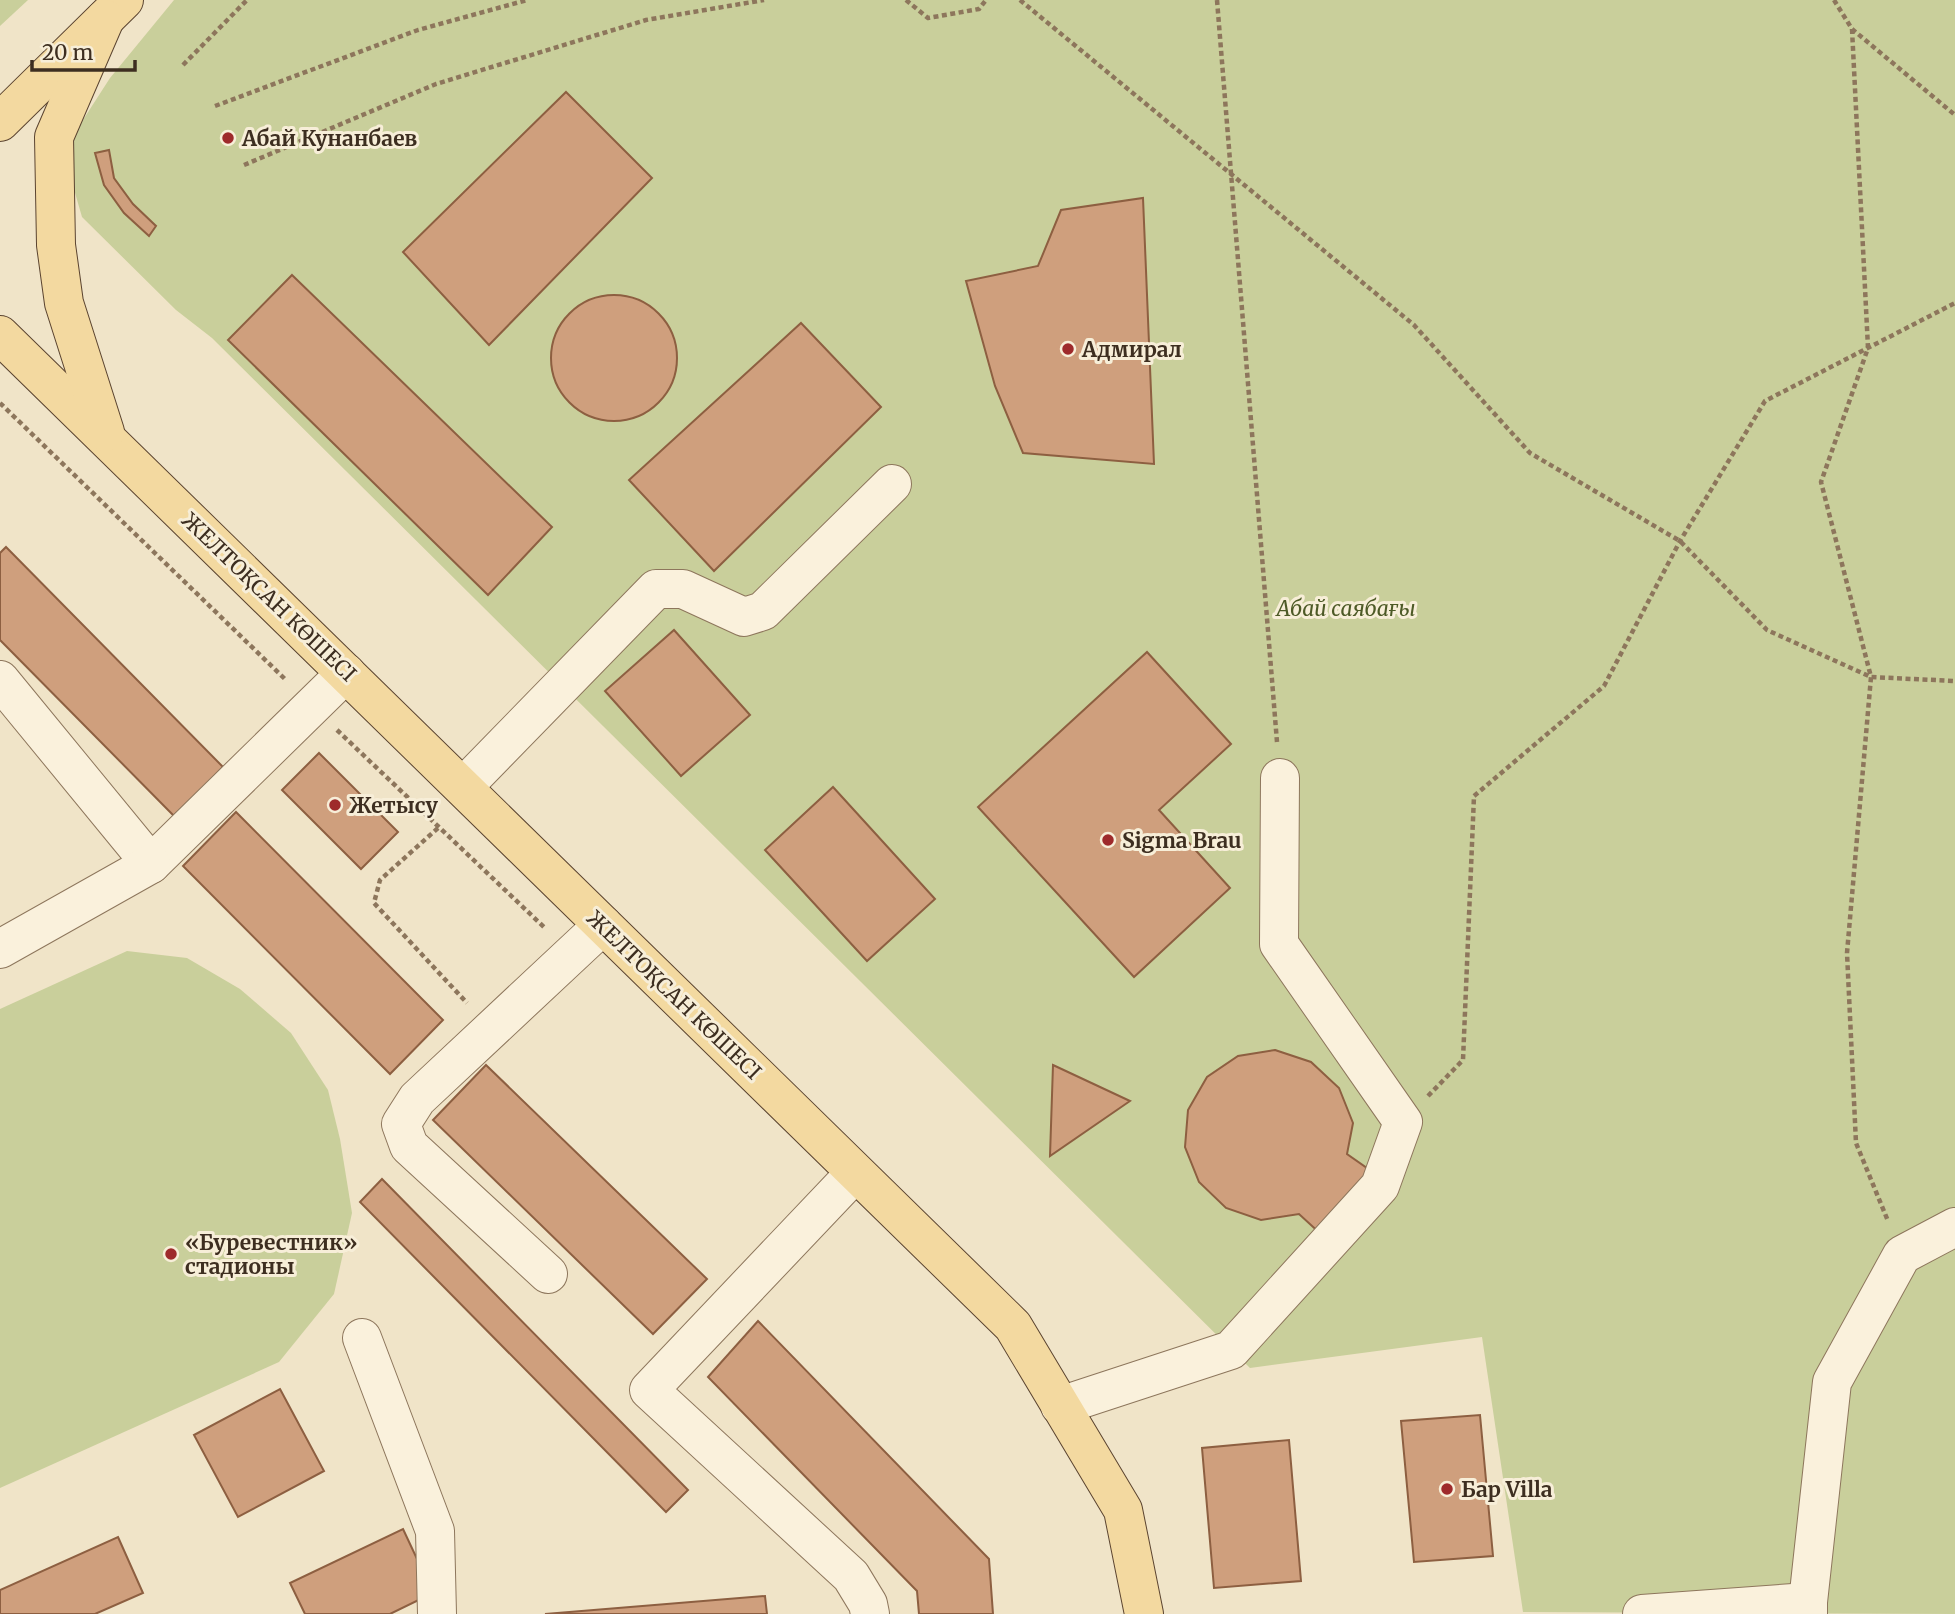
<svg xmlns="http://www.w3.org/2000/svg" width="1955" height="1614" viewBox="0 0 1955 1614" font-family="Merriweather,serif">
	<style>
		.green { fill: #c9cf9b }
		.building { fill: #cf9f7d; stroke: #8d5f41; stroke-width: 2 }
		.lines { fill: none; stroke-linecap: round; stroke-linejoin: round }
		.minor-casing { stroke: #8d765c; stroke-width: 40 }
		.major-casing { stroke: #5b4430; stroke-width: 40 }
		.path { stroke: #8d765c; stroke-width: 4.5; stroke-dasharray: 5 3.5; stroke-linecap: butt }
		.minor { stroke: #faf1dc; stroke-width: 38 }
		.major { stroke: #f3d9a0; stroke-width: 38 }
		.poi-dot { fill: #9e2a2b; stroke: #f7eed8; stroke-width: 2.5 }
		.labels { text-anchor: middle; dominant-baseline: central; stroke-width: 6; stroke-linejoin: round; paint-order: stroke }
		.poi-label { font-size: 21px; font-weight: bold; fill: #3d2e20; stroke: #f7eed8; text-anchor: start }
		.street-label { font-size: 21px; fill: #3d2e20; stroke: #f7eed8 }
		.park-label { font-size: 21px; font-style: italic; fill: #4d5a26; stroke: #f7eed8 }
	</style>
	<rect width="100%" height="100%" fill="#f0e4c8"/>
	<!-- green -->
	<g class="green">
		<path d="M0,0H28L0,26Z"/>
		<path d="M174,0H1955V1614L1523,1612L1482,1337L1250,1368L212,338L176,310L82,217L63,151L110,78Z"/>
		<path d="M127,951L187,958L240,989L291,1033L328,1090L340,1139L352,1213L334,1294L279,1362L0,1488V1009Z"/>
	</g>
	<!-- building -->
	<g class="building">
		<path d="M566,92L652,178L489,345L403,252Z"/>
		<path d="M109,150L114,178L133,204L156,226L149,236L124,213L104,185L95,153Z"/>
		<path d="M1143,198L1154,464L1023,453L995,386L966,281L1038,266L1061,210Z"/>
		<path d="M292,275L552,527L488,595L228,340Z"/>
		<circle cx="614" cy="358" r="63"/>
		<path d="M801,323L881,407L714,571L629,480Z"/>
		<path d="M6,547L223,767L175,817L0,640V553Z"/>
		<path d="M674,630L750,715L681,776L605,691Z"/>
		<path d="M1147,652L1231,744L1159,810L1230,888L1134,977L978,807Z"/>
		<path d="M319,753L398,832L361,869L282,790Z"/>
		<path d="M833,787L935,899L867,961L765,850Z"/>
		<path d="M236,812L443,1020L390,1074L183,866Z"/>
		<path d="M1275,1050L1311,1062L1339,1088L1353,1123L1347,1154L1374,1173L1323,1236L1299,1214L1261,1220L1226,1208L1199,1182L1185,1147L1188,1110L1207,1077L1238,1056Z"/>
		<path d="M486,1065L707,1279L653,1334L433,1120Z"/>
		<path d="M1053,1065L1130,1101L1050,1156Z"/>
		<path d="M382,1179L688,1490L666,1512L360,1202Z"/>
		<path d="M758,1321L989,1559L993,1614H919L917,1591L708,1377Z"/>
		<path d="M280,1389L324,1471L238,1517L194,1435Z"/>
		<path d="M1480,1415L1493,1556L1414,1562L1401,1421Z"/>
		<path d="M1289,1440L1301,1581L1214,1588L1202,1448Z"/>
		<path d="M403,1529L433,1593L390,1614H305L290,1583Z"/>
		<path d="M118,1537L143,1593L95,1614H0V1590Z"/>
		<path d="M765,1596L767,1614H545Z"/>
	</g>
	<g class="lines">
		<defs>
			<g id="minor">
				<path d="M0,680L151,864L346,673"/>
				<path d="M463,787L656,589H683L744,617L763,611L892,484"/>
				<path d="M0,949L151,864"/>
				<path d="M855,1173L649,1390L851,1576L868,1604L870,1614"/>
				<path d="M548,1274L409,1146L401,1124L417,1099L603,925"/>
				<path d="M362,1338L435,1531L437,1614"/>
				<path d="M1060,1406L1231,1350L1380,1186L1403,1122L1279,944L1280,778"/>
				<path d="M1808,1602L1832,1382L1902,1255L1955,1227"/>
				<path d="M1642,1614L1808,1602V1614"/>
			</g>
			<g id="major">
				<path d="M0,122L124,0"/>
				<path d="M0,335L1013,1326L1123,1510L1144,1614"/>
				<path d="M105,432L64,303L56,245L54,137L105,19"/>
			</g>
		</defs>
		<!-- minor casing -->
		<use href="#minor" class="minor-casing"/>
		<!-- major casing -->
		<use href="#major" class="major-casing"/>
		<!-- path -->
		<g class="path">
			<path d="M906,0L928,18L979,9L986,0"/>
			<path d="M1020,0L1414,325L1530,453L1680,541L1767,630L1871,677L1955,681"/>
			<path d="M1217,0L1277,742"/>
			<path d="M1834,0L1852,29L1955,115"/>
			<path d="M1852,29L1868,348L1821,482L1871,677L1847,953L1856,1143L1888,1221"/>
			<path d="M183,65L247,0"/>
			<path d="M215,106L418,30L527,0"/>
			<path d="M244,165L436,84L646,20L764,0"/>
			<path d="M0,403L286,680"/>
			<path d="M337,730L546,929"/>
			<path d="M438,828L380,880L374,903L467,1003"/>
			<path d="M1428,1096L1463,1060L1474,796L1604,686L1680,541L1765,401L1955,303"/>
		</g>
		<!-- minor -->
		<use href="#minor" class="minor"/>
		<!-- major -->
		<use href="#major" class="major"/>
	</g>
	<!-- markers -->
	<g class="poi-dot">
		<circle cx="228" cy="138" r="7"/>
		<circle cx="1068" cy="349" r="7"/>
		<circle cx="335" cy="805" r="7"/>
		<circle cx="1108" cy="840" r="7"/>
		<circle cx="171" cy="1254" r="7"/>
		<circle cx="1447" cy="1489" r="7"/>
	</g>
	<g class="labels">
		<!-- poi labels -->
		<g class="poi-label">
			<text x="242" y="138">Абай Кунанбаев</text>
			<text x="1082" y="349">Адмирал</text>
			<text x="349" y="805">Жетысу</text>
			<text x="1122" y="840">Sigma Brau</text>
			<text x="185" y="1242">«Буревестник»<tspan x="185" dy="24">стадионы</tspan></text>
			<text x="1461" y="1489">Бар Villa</text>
		</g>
		<!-- street labels -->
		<g class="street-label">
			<text transform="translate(269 597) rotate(44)">ЖЕЛТОҚСАН КӨШЕСІ</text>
			<text transform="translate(674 995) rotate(44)">ЖЕЛТОҚСАН КӨШЕСІ</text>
		</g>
		<!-- park labels -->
		<g class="park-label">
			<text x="1346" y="608">Абай саябағы</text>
		</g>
	</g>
	<!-- scale -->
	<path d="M32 60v10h103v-10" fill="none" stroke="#3d2e20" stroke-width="3.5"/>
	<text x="42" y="60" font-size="21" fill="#3d2e20" stroke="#f7eed8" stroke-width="5" paint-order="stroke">20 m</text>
</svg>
